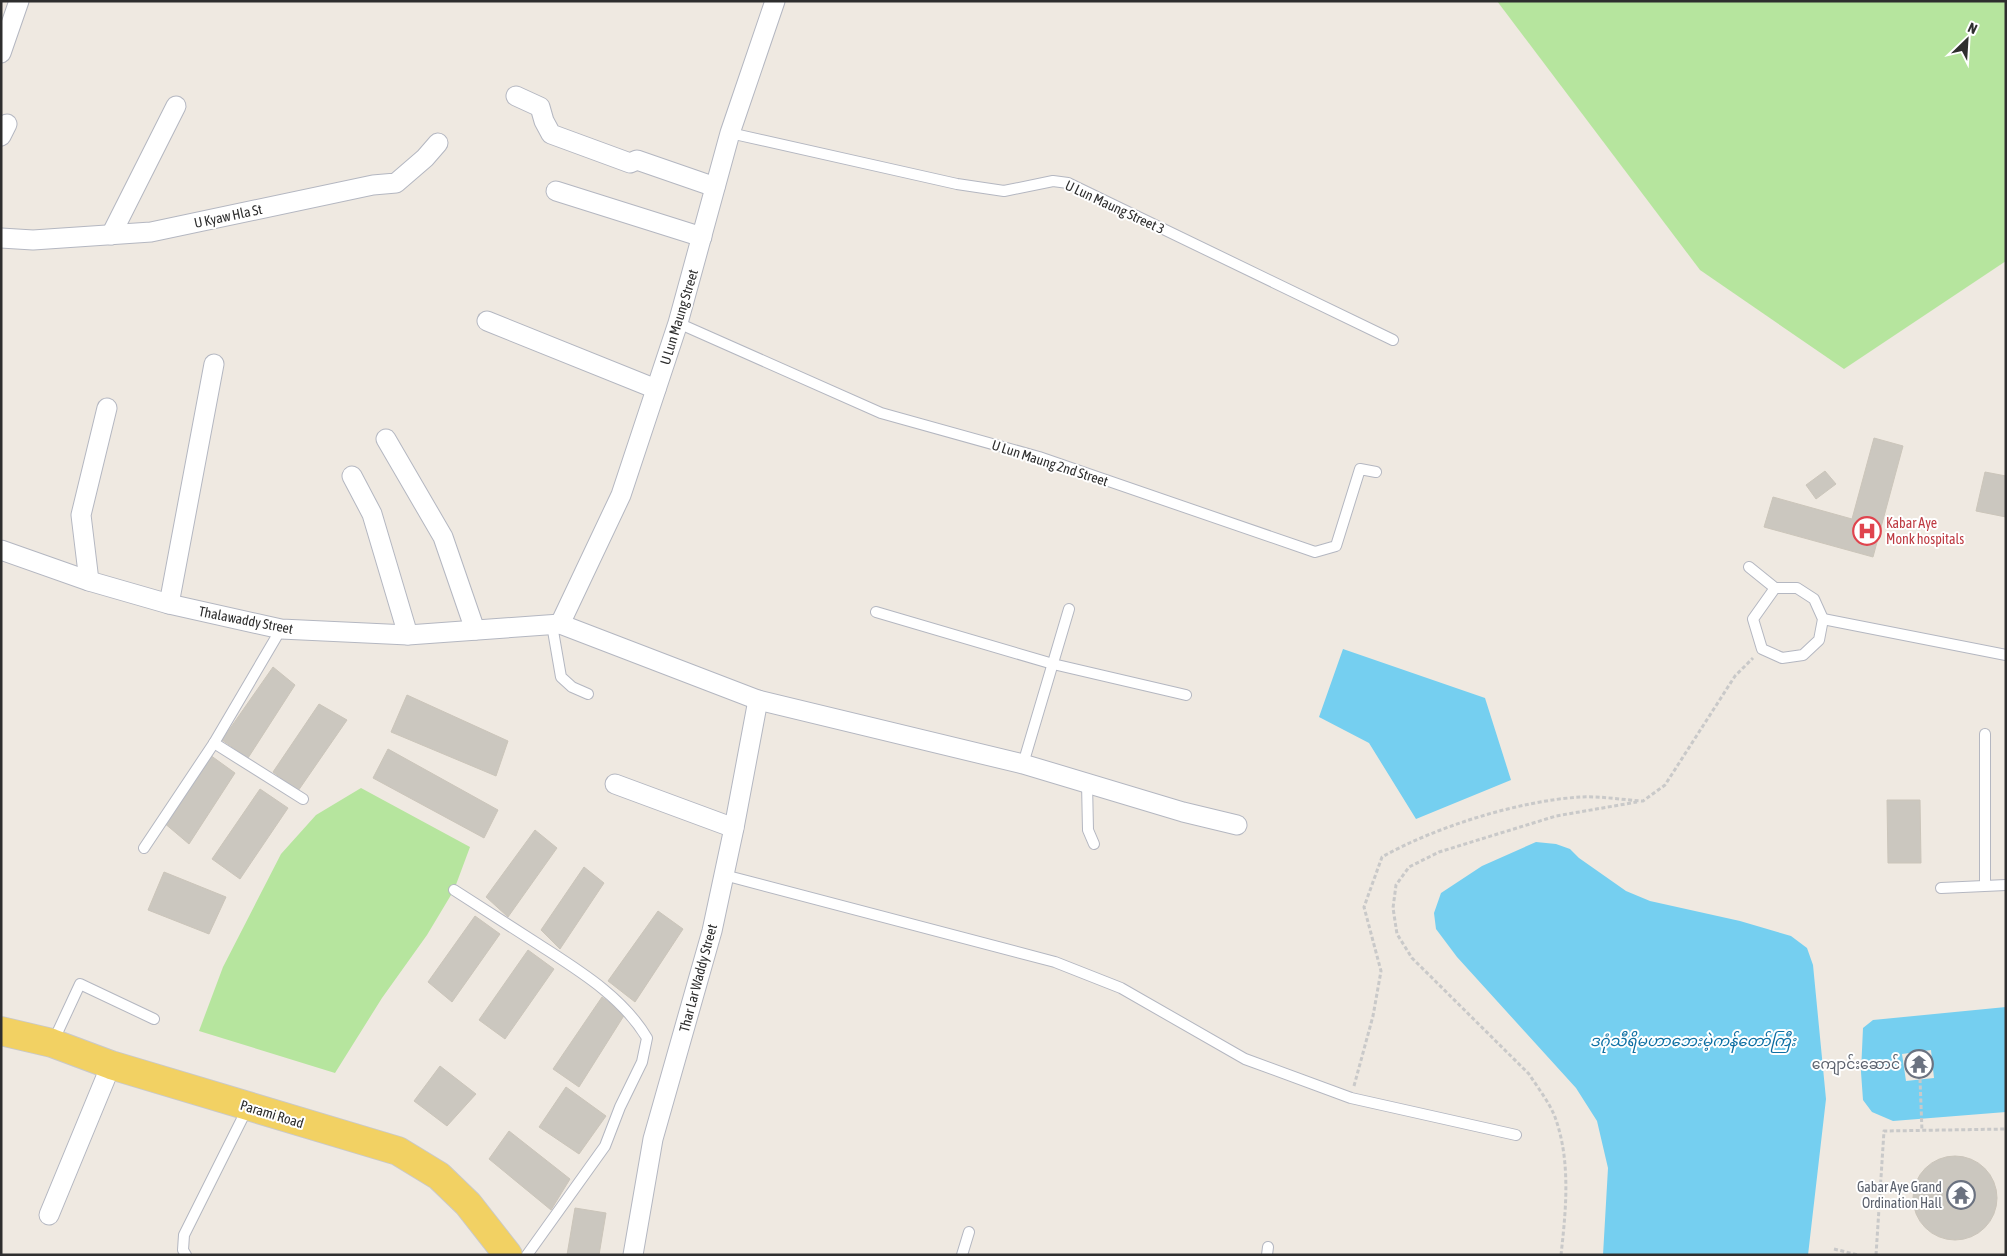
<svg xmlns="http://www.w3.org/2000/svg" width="2007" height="1256" viewBox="0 0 2007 1256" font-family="'Asap Condensed','Noto Sans Myanmar',sans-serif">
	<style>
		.green { fill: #b6e59e }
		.water { fill: #75cff0; fill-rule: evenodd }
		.building { fill: #cbc7bf; stroke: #cbc5ba }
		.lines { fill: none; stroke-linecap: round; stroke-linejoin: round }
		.lane-casing { stroke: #b4b7c1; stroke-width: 12 }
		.street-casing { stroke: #b4b7c1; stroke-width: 21 }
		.primary-casing { stroke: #c9c9c9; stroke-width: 30 }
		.path { stroke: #c9c9c9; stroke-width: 3; stroke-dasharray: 4 2.5; stroke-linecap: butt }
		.lane { stroke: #fff; stroke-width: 10 }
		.street { stroke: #fff; stroke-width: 19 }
		.primary { stroke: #f2d163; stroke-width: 28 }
		.labels { text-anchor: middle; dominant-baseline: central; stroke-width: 4; stroke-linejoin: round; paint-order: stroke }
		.street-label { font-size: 14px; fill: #2e2e2e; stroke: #fff }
		.health-label { font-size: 14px; fill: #be3a42; stroke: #fff; text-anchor: start }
		.worship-label { font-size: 14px; fill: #5b616d; stroke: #fff; text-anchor: end }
		.water-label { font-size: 15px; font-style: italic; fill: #0d6fa3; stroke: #fff }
	</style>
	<rect width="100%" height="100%" fill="#efe9e1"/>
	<!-- green -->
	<g class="green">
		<path d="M1497,1H2006V261L1844,369L1700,270Z"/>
		<path d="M361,788L470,847L454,890L427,935L382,998L335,1073L199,1031L223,967L281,854L316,815Z"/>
	</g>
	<!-- water -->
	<g class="water">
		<path d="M1343,649L1485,698L1511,780L1416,819L1369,743L1319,717Z"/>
		<path d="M1536,842L1556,844L1570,849L1579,858L1626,891L1650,901L1740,921L1791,936L1807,948L1813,965L1826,1099L1808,1255H1603L1608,1168L1597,1121L1576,1088L1457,957L1436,929L1434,913L1441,893L1482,866Z"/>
		<path d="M2006,1007V1112L1893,1121L1872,1112L1863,1100L1861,1072L1863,1028L1873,1020ZM1931,1050L1934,1078L1906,1081L1902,1054Z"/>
	</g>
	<!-- building -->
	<g class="building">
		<path d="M1874,438L1903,446L1873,557L1764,527L1773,497L1852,519Z"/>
		<path d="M1825,471L1836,484L1816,499L1806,485Z"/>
		<path d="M1985,472L2006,476V517L1976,511Z"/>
		<path d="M273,667L295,685L248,758L222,740Z"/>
		<path d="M407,695L508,741L496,776L391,732Z"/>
		<path d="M319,704L347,720L298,791L273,772Z"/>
		<path d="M388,749L498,810L484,838L373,778Z"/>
		<path d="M210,755L235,773L189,844L163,822Z"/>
		<path d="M260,789L288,808L240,879L212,859Z"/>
		<path d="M1887,800H1920L1921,863H1888Z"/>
		<path d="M535,830L557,848L508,917L486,897Z"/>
		<path d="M584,867L604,883L560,949L541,930Z"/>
		<path d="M164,872L226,897L209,934L148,910Z"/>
		<path d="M658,911L683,929L635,1002L608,981Z"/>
		<path d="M475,916L500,934L452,1002L428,982Z"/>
		<path d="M528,950L554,969L505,1039L479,1020Z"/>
		<path d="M602,997L625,1014L579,1087L553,1069Z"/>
		<path d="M440,1066L476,1094L447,1126L414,1101Z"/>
		<path d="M566,1087L606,1116L579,1154L539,1127Z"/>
		<path d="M509,1131L570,1179L551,1210L489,1159Z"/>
		<circle cx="1955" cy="1198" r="42"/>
		<path d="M575,1208L606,1213L599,1255H567Z"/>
	</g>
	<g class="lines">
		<defs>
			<g id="lane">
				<path d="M730,133L957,184L1004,191L1053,181L1068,183L1393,340"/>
				<path d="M678,323L881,413L1039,457L1315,552L1336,546L1360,469L1376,472"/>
				<path d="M1749,567L1775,588"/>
				<path d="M1775,588H1797L1814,599L1823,619L1819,640L1803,655L1782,658L1762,649L1753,619Z"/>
				<path d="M876,612L1053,664L1186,695"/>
				<path d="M1823,619L2006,655"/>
				<path d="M552,625L561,677L572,687L588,694"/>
				<path d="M214,743L303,799"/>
				<path d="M1023,764L1069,609"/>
				<path d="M1087,783L1088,830L1094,844"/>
				<path d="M144,848L214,743L281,629"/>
				<path d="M724,875L1055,962L1121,988L1245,1059L1351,1098L1516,1135"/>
				<path d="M1985,885V734"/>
				<path d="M1941,888L2006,885"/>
				<path d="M454,890C482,908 510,926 538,944C578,970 622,996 647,1038L642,1062L620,1107L605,1146L527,1255"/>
				<path d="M53,1042L80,984L154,1019"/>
				<path d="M186,1255L183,1250L184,1235L248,1107"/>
				<path d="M962,1255L969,1232"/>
				<path d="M1267,1255L1268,1247"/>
			</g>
			<g id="street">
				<path d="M1,53L19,1"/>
				<path d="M516,96L540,107L544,121L551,134L630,163L637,160L715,187"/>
				<path d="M1,136L7,124"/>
				<path d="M556,191L702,237"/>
				<path d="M111,235L176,106"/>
				<path d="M1,238L33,240L151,232L373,185L396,183L425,158L438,143"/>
				<path d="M487,321L656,389"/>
				<path d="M386,439L443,537L475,630"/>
				<path d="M352,476L372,514L408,635"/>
				<path d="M1,550L89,581L169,604L281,629L408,635L560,624L758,700L1023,764L1183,812L1237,825"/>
				<path d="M89,581L81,515L107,408"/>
				<path d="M169,604L214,364"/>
				<path d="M560,624L621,495L678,323L730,133L775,1"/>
				<path d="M615,784L734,828"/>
				<path d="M49,1215L111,1065"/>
				<path d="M633,1255L653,1139L712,931L734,828L758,700"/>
			</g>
			<path id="primary" d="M1,1031L52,1043L111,1065L398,1151L439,1176L468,1204L508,1255"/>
		</defs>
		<!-- lane casing -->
		<use href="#lane" class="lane-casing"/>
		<!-- street casing -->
		<use href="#street" class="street-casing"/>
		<!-- primary casing -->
		<use href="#primary" class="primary-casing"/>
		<!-- path -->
		<g class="path">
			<path d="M1920,1079L1922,1131"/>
			<path d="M1354,1086L1373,1016L1381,971L1364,907L1382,857C1435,827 1521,800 1582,797C1602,796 1623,800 1643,801L1665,785L1735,676L1753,658"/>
			<path d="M1834,1249L1858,1255"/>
			<path d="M1561,1255C1566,1210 1571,1161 1555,1117C1549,1102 1538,1088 1529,1074L1412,958L1397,934L1393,908L1396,885L1409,867L1439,852L1556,816L1637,802"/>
			<path d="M1876,1255L1884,1131L2006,1129"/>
		</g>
		<!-- lane -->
		<use href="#lane" class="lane"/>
		<!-- street -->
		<use href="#street" class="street"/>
		<!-- primary -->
		<use href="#primary" class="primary"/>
	</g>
	<!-- icons -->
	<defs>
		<symbol id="hospital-ring" viewBox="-11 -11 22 22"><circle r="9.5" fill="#fff" stroke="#e0444e" stroke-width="1.5"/><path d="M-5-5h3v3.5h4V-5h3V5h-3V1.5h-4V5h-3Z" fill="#e0444e"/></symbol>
		<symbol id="temple-ring" viewBox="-11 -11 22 22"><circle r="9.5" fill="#fff" stroke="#6b7280" stroke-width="1.5"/><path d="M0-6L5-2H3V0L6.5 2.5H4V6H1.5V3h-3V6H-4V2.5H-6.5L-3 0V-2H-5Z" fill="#6b7280"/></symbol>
	</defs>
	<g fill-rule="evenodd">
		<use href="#hospital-ring" x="1851" y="515" width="32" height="32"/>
		<use href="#temple-ring" x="1903" y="1048" width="32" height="32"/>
		<use href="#temple-ring" x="1945" y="1179" width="32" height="32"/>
	</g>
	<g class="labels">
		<!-- street labels -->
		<g class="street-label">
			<text transform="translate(1115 207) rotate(25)">U Lun Maung Street 3</text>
			<text transform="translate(228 216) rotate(-12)">U Kyaw Hla St</text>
			<text transform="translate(679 317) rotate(-73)">U Lun Maung Street</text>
			<text transform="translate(1050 463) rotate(18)">U Lun Maung 2nd Street</text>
			<text transform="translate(246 620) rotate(11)">Thalawaddy Street</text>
			<text transform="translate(698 978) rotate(-75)">Thar Lar Waddy Street</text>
			<text transform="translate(272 1114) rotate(17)">Parami Road</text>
		</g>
		<!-- health labels -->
		<g class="health-label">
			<text x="1886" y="523">Kabar Aye<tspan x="1886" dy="16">Monk hospitals</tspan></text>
		</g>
		<!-- worship labels -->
		<g class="worship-label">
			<text x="1900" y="1064">ကျောင်းဆောင်</text>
			<text x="1942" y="1187">Gabar Aye Grand<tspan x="1942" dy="16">Ordination Hall</tspan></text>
		</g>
		<!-- water labels -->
		<g class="water-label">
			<text x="1693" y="1040">ဒဂုံသီရိမဟာဘေးမဲ့ကန်တော်ကြီး</text>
		</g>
	</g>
	<!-- border -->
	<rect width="2007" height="1256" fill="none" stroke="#2e2e2e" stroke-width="5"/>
	<!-- north arrow -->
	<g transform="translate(1967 40) rotate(25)" stroke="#ffffff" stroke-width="4" paint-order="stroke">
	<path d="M0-4L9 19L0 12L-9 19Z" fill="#2e2e2e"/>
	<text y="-8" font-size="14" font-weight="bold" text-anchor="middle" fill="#2e2e2e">N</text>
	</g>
</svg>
